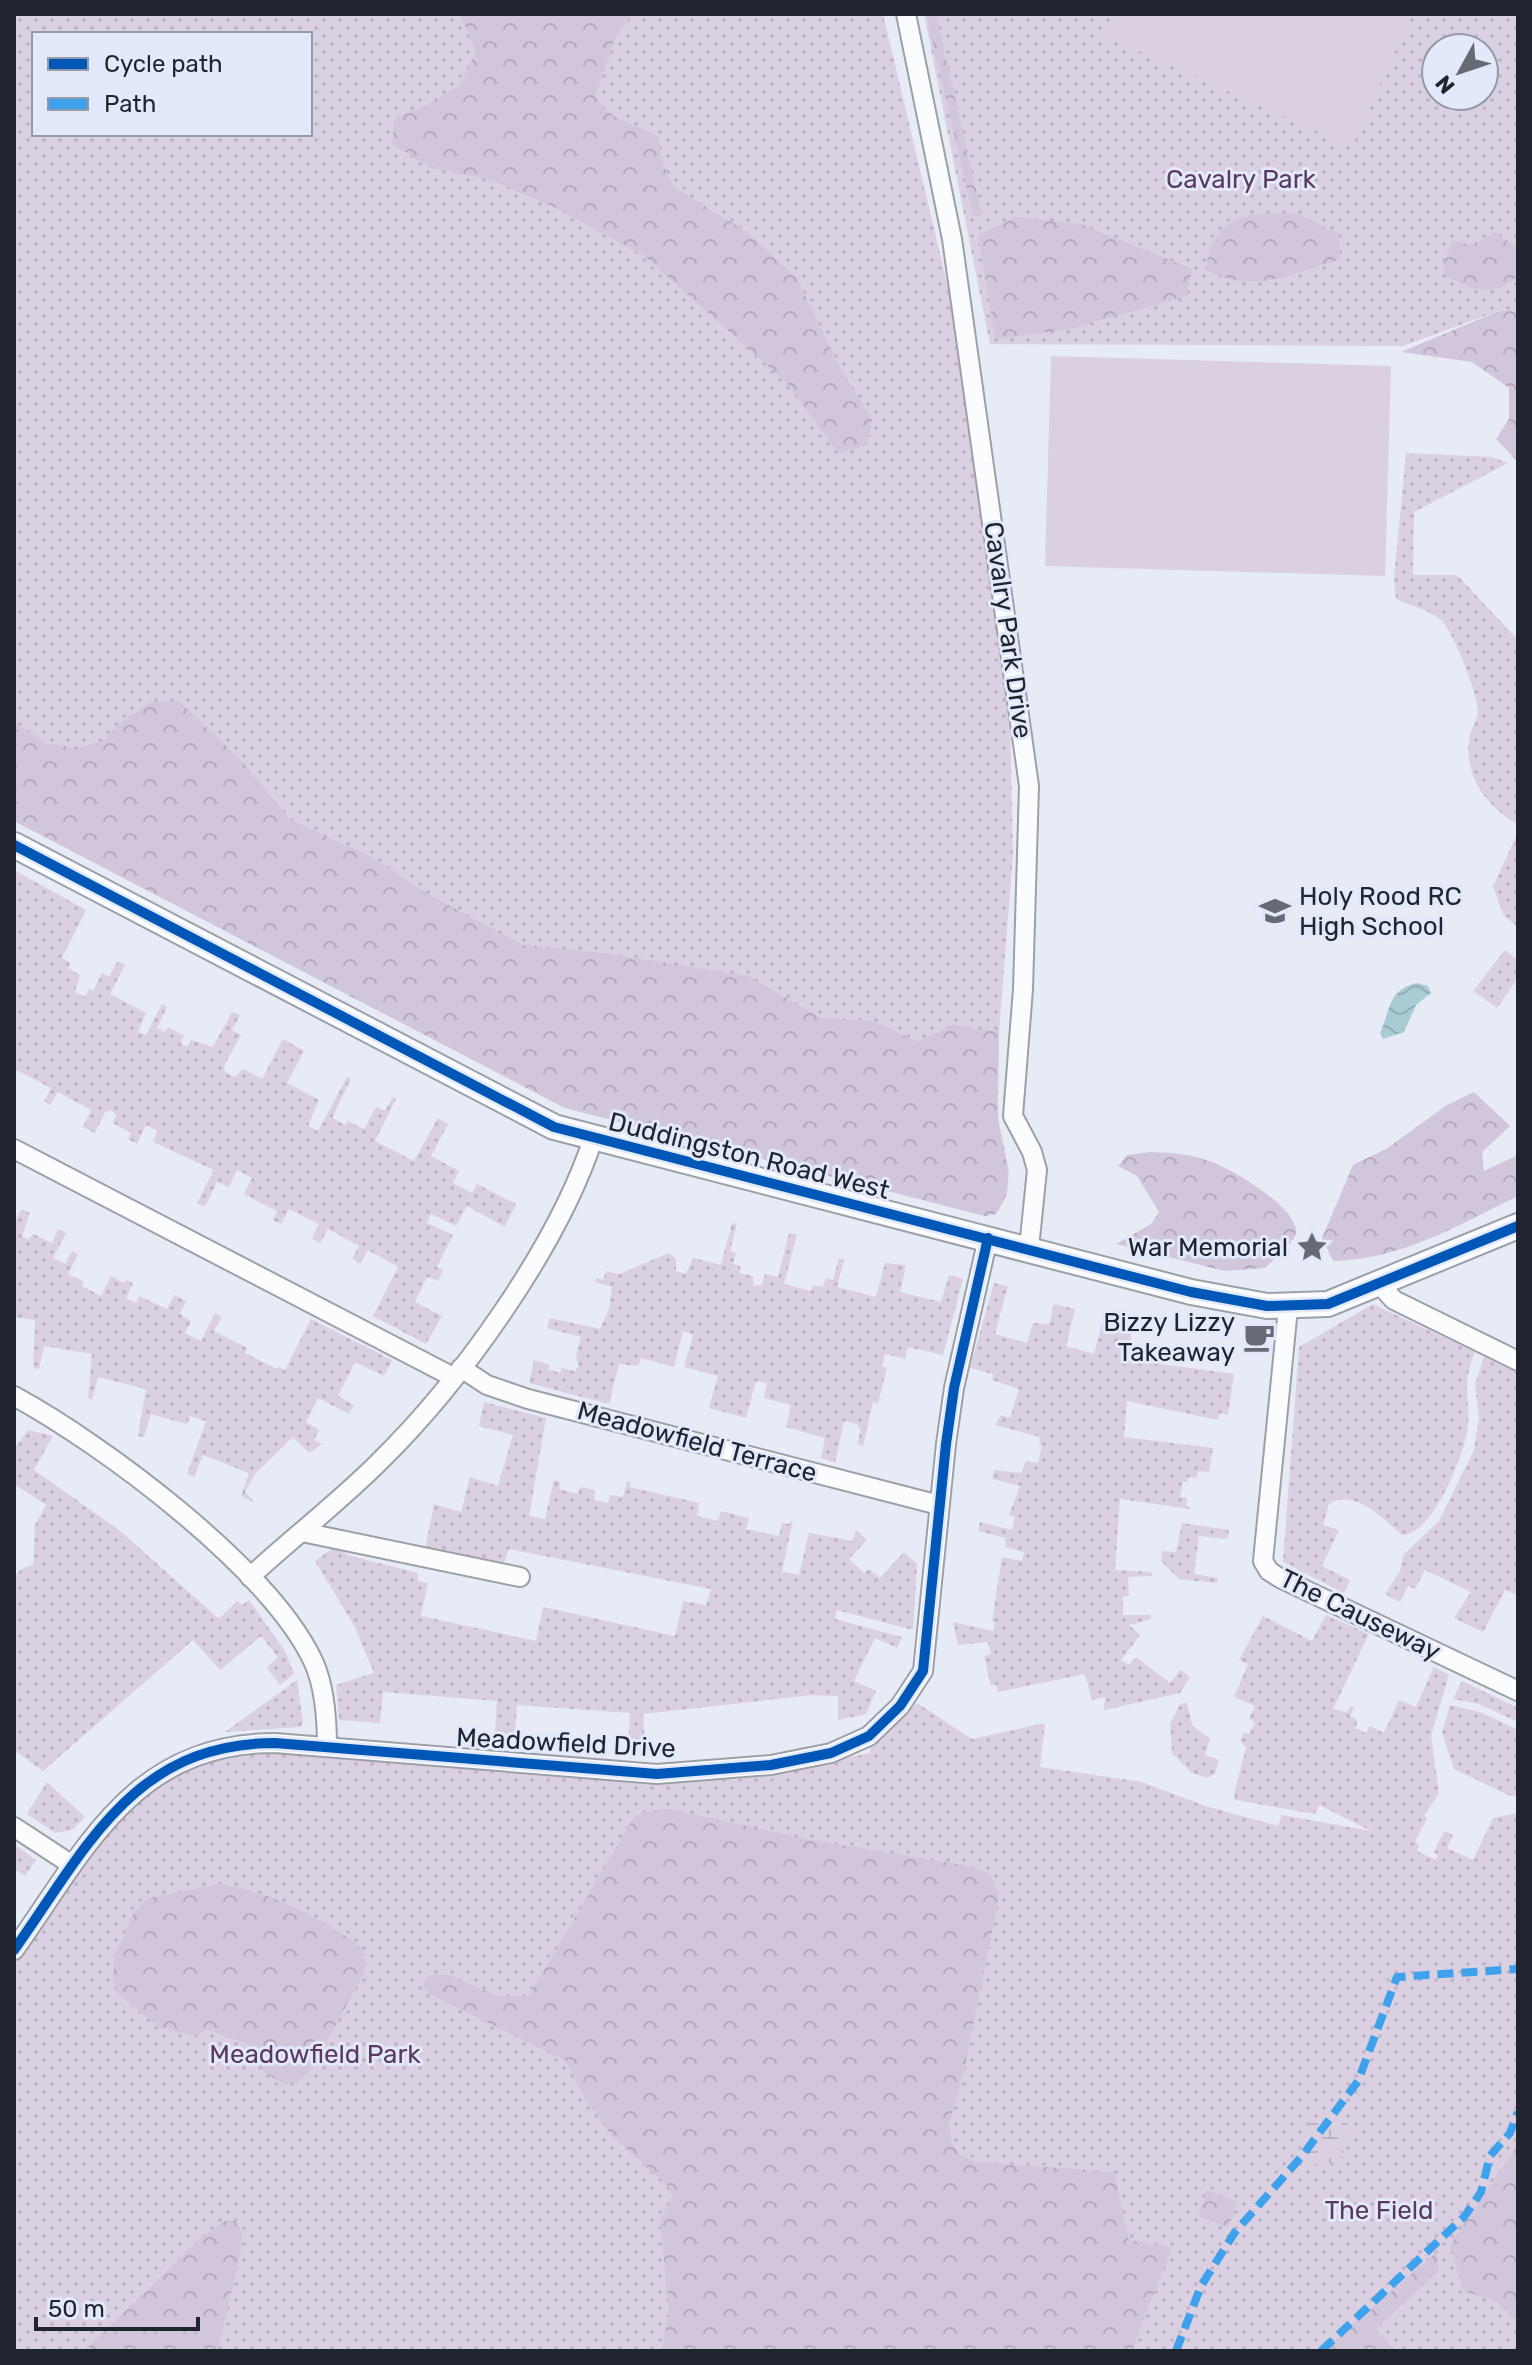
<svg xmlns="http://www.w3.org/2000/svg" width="1532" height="2365" viewBox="0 0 1532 2365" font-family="Rubik,sans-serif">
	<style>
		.green { fill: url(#green-dots); fill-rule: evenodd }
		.forest { fill: url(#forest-crowns) }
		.wetland { fill: url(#wetland-marsh) }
		.pitch { fill: #dad0e2 }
		.water { fill: url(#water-waves) }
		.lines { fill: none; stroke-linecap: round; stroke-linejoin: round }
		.minor-casing { stroke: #9ca0a9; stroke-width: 22 }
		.tertiary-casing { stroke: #9ca0a9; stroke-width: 28 }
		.minor { stroke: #fbfcfe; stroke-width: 18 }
		.tertiary { stroke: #fbfcfe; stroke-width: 24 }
		.quiet { stroke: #3da2eb; stroke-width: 8; stroke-dasharray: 16 8; stroke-linecap: butt }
		.cycleway-casing { stroke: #e1e9fb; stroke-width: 15 }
		.cycleway { stroke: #0057b8; stroke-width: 10 }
		.labels { text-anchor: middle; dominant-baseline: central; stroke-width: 6; stroke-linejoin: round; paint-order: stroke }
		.park-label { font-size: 26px; fill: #5b3962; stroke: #e1e9fb }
		.street-label { font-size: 26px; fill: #1f242f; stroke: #e1e9fb }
		.poi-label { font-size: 26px; fill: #1f242f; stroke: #e1e9fb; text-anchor: end }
	</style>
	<defs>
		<pattern id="green-dots" width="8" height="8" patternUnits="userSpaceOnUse" patternTransform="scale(2)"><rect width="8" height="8" fill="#dad0e2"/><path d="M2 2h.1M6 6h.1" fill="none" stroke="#bbb2c2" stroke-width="1.8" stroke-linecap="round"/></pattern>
		<pattern id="forest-crowns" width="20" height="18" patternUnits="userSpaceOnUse" patternTransform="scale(2)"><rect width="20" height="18" fill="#d2c6db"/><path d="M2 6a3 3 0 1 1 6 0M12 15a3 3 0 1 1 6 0" fill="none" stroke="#b4aabc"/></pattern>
		<pattern id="wetland-marsh" width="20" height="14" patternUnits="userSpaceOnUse" patternTransform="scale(2)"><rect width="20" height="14" fill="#dad0e2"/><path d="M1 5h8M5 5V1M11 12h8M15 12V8" fill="none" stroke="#bbb2c2"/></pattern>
		<pattern id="water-waves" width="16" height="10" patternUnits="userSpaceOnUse" patternTransform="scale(2)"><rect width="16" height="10" fill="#a9cbd4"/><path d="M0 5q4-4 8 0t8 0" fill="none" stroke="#91aeb6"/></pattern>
	</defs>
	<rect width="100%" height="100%" fill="#e7ebf5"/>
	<!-- green -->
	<g class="green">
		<path d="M14,14H883L959,334L1009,675L1013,855L999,1032L998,1118L1009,1170L1007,1195L996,1214L985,1216L565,1108L14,821ZM34,34H310V134H34Z"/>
		<path d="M924,14H1518V312L1501,310L1403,346L990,344ZM1436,48H1484V96H1436Z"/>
		<path d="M1406,453L1492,457L1508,463L1414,512L1413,575H1457L1518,640V825C1487,806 1465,779 1469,740C1470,730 1478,720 1478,711C1478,694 1453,631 1441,620C1430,610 1409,605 1396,599L1394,578Z"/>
		<path d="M1518,832V927L1504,916L1493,887Z"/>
		<path d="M14,870L86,910L62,958L70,963L68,968L80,975L75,992L85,997L89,989L93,991L102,973L109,977L118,961L125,965L110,994L146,1013L138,1032L146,1035L162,1004L167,1007L157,1028L165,1032L168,1027L184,1036L180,1043L187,1047L191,1040L213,1047L232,1012L240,1015L232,1030L241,1035L224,1066L225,1072L235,1077L243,1069L262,1079L283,1039L304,1051L287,1083L319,1100L308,1126L318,1131L347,1077L351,1079L332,1118L345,1125L348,1121L364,1129L376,1107L385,1111L393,1097L396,1099L375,1141L414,1161L438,1118L448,1124L431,1156L459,1171L453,1183L472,1193L477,1184L516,1204L505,1227L467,1206L456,1226L431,1214L427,1223L453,1235L437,1267L443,1270L438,1281L427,1277L415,1302L442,1316L426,1344L373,1316L398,1267L368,1250L360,1264L352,1259L359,1246L328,1229L320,1243L312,1239L319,1224L289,1209L281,1224L273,1220L277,1211L244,1194L252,1178L237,1170L229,1187L217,1182L205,1207L197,1203L214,1170L153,1142L158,1131L146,1125L137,1144L128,1139L131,1133L113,1123L116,1115L111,1110L105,1112L95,1133L83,1127L91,1110L58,1092L50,1105L44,1102L51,1088L14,1069Z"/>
		<path d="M1505,950L1516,959L1518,956V978L1497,1008L1473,991Z"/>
		<path d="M21,1209L30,1213L22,1236L29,1240L33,1234L52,1243L58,1229L66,1233L53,1258L65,1264L72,1251L78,1254L68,1274L83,1281L82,1286L101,1296L111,1276L124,1283L126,1280L133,1283L126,1299L136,1303L139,1296L167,1309L174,1295L186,1301L180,1314L191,1321L185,1333L201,1341L215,1313L222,1317L214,1331L247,1348L245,1353L277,1369L279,1367L285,1370L311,1319L392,1360L384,1376L355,1362L338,1396L354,1405L349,1414L318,1398L306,1422L319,1430L314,1440L322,1444L309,1453L293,1437L255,1474L245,1492L254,1502L241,1496L249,1473L203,1455L194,1477L187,1474L206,1421L190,1416L187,1424L151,1414L144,1437L138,1436L146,1389L98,1377L92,1400L88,1398L92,1354L44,1346L39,1369L33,1368L35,1320L14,1317V1224Z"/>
		<path d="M732,1223L737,1224L730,1251L736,1253L733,1264L741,1266L739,1273L753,1276V1286L762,1285L765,1274L778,1277L789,1233L797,1235L784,1284L811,1291L813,1285L823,1287L826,1278L833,1280L839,1258L844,1260L837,1287L876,1297L885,1263L906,1265L900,1292L941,1302L949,1275L963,1279L943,1355L908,1347L905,1359L885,1354L882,1366L887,1368L878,1403L873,1402L863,1446L857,1444L861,1430L857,1424L844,1421L835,1463L821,1458L825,1438L786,1427L791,1405L764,1398L767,1383L756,1381L746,1418L709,1408L718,1376L684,1367L693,1335L683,1331L674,1367L641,1358L638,1366L619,1364L609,1404L529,1383L534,1360L549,1365L548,1369L560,1373L562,1368L574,1371L579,1367L576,1356L581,1337L547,1328L550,1318L600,1329L609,1309L612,1287L595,1282L596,1278L603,1280L606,1271L619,1274L669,1253L676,1259V1271L686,1274L693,1258L721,1265Z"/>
		<path d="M994,1283L1008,1286L995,1334L1027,1343L1033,1323L1049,1324L1054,1304L1075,1309L1066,1346L1094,1354L1103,1320L1131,1326L1130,1360L1234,1374L1228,1415L1220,1413L1218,1420L1127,1401L1124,1437L1213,1448L1209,1472L1198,1471L1197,1478L1188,1477L1187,1482H1183L1180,1497L1187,1498L1186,1506L1191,1509L1120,1499L1115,1570L1152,1572V1576L1128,1577L1129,1596L1123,1597V1615H1151V1619L1129,1625L1140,1635L1121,1660L1129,1665L1136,1657L1170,1683L1180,1670L1190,1677L1180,1693L1104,1710L1105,1697L1092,1700L1085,1674L998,1692L996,1684L991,1686L984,1656L991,1654L988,1642L958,1645L953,1622L993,1631L995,1622L992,1621L1002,1557L1022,1561L1024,1552L1005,1547L1006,1538L978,1531L980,1522L1012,1530L1015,1517L1009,1515L1020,1486L992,1479L994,1470L1021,1473L1026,1461L1038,1463L1042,1446L1039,1445L1040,1437L995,1425L1001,1415L1010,1418L1019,1389L992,1380L993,1374L970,1368Z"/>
		<path d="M1373,1304L1475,1352C1461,1387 1470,1392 1468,1425C1466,1452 1433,1535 1402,1535C1385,1520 1353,1487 1329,1504L1323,1525L1339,1530L1322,1566L1350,1580L1344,1593L1283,1562L1299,1347Z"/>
		<path d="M1484,1357L1518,1373V1592L1517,1595L1505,1590L1483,1632L1454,1618L1471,1592L1425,1570L1415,1589L1408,1586L1400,1602L1385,1594L1400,1571L1403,1555L1439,1521L1474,1450L1479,1417L1475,1385Z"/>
		<path d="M484,1402L546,1418L529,1516L545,1519L554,1480L560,1482L559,1489L578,1494L580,1487L595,1490L594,1500L608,1503L610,1495L623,1497L627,1481L631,1482L630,1487L699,1503L697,1516L718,1521L721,1511L749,1518L746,1529L779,1536L782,1523L789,1524L793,1519L782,1572L799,1575L809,1533L853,1541L856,1530L867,1540L849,1559L864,1573L869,1569L880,1578L904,1552L917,1564L913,1630L837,1610L835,1619L902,1637L897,1648L875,1638L854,1681L876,1691L866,1714L838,1720V1696L812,1695L643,1714L645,1742L628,1744L630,1713L517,1705L515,1735L495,1732L497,1701L383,1692L380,1723L339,1720L336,1685L374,1673L354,1625L315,1561L337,1545L347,1555L418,1573V1581L428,1583L421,1616L536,1641L543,1607L675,1636L683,1601L706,1605L711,1589L509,1549L503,1565L425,1549L434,1504L461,1512L470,1477L498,1486L513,1435L479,1426Z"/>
		<path d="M28,1430L53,1436L34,1470L119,1530L219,1619L237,1601L242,1605L249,1600L285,1651L294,1674L280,1685L267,1668L278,1657L261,1636L220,1670L193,1640L43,1771L14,1750V1578L21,1569L33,1565L35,1525L46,1505L14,1484V1449Z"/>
		<path d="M1182,1523L1229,1530L1227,1539L1199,1536L1194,1574L1218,1578L1217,1583L1179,1579L1161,1561L1162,1551L1176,1552Z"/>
		<path d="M1326,1615L1369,1634L1333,1709L1347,1712L1350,1706L1354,1707L1350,1716L1358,1721L1355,1728L1366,1733L1370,1726L1384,1733L1399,1700L1416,1707L1434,1667L1449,1675L1431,1736L1439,1793L1424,1816L1427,1818L1415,1842L1419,1845L1417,1851L1436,1860L1438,1855L1434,1852L1444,1831L1453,1835L1447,1848L1473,1860L1493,1818L1518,1813V2351H14V1963L102,1837L151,1789L187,1769L224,1757L280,1752L672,1782L739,1779L870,1753L871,1744L917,1703L972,1739L1045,1723L1040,1767L1142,1782L1205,1806L1278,1826L1282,1815L1371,1831L1319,1805L1315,1814L1235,1800L1234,1793L1246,1748L1240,1740L1244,1732L1249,1734L1255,1722L1249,1719L1255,1706L1234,1697L1248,1664L1239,1660L1263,1616L1312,1641Z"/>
		<path d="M297,1680L303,1723L300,1727L225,1732Z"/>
		<path d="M1462,1681L1518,1708V1722L1479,1704L1453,1699Z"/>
		<path d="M1187,1703L1192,1725L1210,1739L1205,1755L1219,1760L1215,1774L1207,1778L1192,1773L1172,1753L1170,1724L1180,1704Z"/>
		<path d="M1450,1705L1480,1712L1518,1730V1796H1510L1454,1769L1442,1733Z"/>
		<path d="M47,1782L85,1817L72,1830L55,1833L27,1814Z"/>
		<path d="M14,1844L36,1860L25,1876L14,1869Z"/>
	</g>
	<!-- forest -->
	<g class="forest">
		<path d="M460,14H632L615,39L595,97L613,116L658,136L663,164L674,187L747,232L796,277L840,367L872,420L867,445L838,453L786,382L644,256L552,206L487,179L432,168L392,144L395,117L419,109L460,85L476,51Z"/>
		<path d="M926,14H936L982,216H973Z"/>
		<path d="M1297,213L1339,234L1340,259C1291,275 1255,294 1205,270C1216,211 1247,214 1297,213Z"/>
		<path d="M1016,217L1081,224L1192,269L1187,296L1070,329L995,339L978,235Z"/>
		<path d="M1494,232L1518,248V276C1491,299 1476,290 1446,276L1443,266L1452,241L1475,245Z"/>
		<path d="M1501,310L1518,312V462L1496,439L1509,419V388L1472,362L1401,352Z"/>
		<path d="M179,701L240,759L290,819L377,860L424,892L523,945L611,954L748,976L821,1018L874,1021L917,1042L953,1025L999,1032C999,1059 996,1088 998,1115C1000,1152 1020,1180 996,1214L985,1216L565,1108L14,821V722L45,743L77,748L105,740L118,724L151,702Z"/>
		<path d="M1474,1092L1510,1126L1482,1152L1484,1171L1518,1155V1196C1458,1225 1401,1260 1333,1261L1322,1238L1353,1165L1386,1149L1447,1105Z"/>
		<path d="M1151,1152C1172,1153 1192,1154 1212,1162C1231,1169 1305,1211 1295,1236C1290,1247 1274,1259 1265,1268L1225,1271L1116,1244L1151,1224L1159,1212L1137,1176L1118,1166L1127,1155Z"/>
		<path d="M670,1809L811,1840L969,1866L990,1874L999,1895L997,1907L963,2076L949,2124L951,2141L960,2155L977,2162L1114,2172L1129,2240L1172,2247L1132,2351H662L669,2309L660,2220L673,2196L668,2186L612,2136L586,2100L566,2061L429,1994L423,1986L428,1975H450L497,1996H529L632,1820L642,1812Z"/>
		<path d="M220,1884C268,1891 322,1918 361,1947L366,1962L362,1977L311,2070L298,2082L284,2084L264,2072L247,2044L206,2029L197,2036L160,2028L118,1994L113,1978L115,1955L134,1912L148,1898Z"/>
		<path d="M1518,2144V2323L1495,2301L1463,2291L1450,2245Z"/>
		<path d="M1207,2190L1238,2202L1228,2227L1198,2216Z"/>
		<path d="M224,2221H235L242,2232V2246L218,2351H84L201,2238Z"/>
		<path d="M1437,2252L1438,2272L1376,2329L1396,2351H1322Z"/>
	</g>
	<!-- wetland -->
	<path class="wetland" d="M1337,2111L1353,2131C1341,2161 1340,2166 1307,2164L1300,2139L1313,2120Z"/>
	<!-- pitch -->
	<g class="pitch">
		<path d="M1115,14H1412L1352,147L1105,36Z"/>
		<path d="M1051,356L1391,366L1385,576L1045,566Z"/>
	</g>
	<!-- water -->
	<path class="water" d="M1417,983L1428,986L1431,993L1416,1005L1404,1032L1383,1039L1380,1033C1391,1010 1387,990 1417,983Z"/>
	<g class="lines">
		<defs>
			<g id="minor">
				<path d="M906,14L952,239L1029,786L1023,989L1013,1116L1032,1152L1037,1170L1029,1248"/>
				<path d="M14,1149L453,1377"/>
				<path d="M1380,1285L1394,1300L1518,1361"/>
				<path d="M1288,1308L1263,1561L1269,1571L1280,1578L1518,1691"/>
				<path d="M461,1368L487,1385L528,1399L939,1505"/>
				<path d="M14,1396C104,1445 272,1570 314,1663C325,1688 327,1721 327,1747"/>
				<path d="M302,1532L520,1577"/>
				<path d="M250,1577C292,1538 338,1503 378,1463C460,1383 557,1248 593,1139"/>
				<path d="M14,1827L72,1865"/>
				<path d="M14,1950C86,1849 133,1743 275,1743L657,1774L771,1765L831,1753L869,1736L900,1706L923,1671L946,1444L954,1388L988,1238"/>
			</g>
			<path id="tertiary" d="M14,845L554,1127L1191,1292L1267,1306L1328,1304L1518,1226"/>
		</defs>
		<!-- minor casing -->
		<use href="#minor" class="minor-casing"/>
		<!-- tertiary casing -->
		<use href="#tertiary" class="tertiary-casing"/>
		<!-- minor -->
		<use href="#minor" class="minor"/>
		<!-- tertiary -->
		<use href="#tertiary" class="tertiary"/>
		<!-- quiet -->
		<g class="quiet">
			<path d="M1176,2351L1201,2286L1235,2232L1302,2156L1358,2081L1397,1977L1518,1969"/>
			<path d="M1321,2351L1464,2217L1481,2192L1490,2156L1510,2133L1518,2112"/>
		</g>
		<defs>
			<g id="cycleway">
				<path d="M14,845L554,1127L1191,1292L1267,1306L1328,1304L1518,1226"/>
				<path d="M14,1950C86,1849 133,1743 275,1743L657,1774L771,1765L831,1753L869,1736L900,1706L923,1671L946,1444L954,1388L988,1238"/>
			</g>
		</defs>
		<!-- cycleway casing -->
		<use href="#cycleway" class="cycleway-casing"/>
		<!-- cycleway -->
		<use href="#cycleway" class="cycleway"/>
	</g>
	<!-- icons -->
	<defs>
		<symbol id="school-bare" viewBox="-9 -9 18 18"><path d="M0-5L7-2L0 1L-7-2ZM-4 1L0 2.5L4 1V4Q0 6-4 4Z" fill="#656a74" stroke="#e1e9fb" stroke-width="2.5" paint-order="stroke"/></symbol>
		<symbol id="sight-bare" viewBox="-9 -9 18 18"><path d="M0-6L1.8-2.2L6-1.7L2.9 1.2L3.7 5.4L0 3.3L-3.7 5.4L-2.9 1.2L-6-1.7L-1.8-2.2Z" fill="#656a74" stroke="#e1e9fb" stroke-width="2.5" paint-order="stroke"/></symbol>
		<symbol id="cafe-bare" viewBox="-9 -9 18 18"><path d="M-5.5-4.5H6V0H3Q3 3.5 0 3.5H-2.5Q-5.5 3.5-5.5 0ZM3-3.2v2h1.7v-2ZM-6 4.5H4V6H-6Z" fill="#656a74" stroke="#e1e9fb" stroke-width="2.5" paint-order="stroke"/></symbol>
	</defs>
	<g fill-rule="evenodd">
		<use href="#school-bare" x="1253" y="889" width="44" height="44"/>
		<use href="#sight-bare" x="1290" y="1225" width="44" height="44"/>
		<use href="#cafe-bare" x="1237" y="1315" width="44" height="44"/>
	</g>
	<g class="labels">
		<!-- park labels -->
		<g class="park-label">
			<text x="1241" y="179">Cavalry Park</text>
			<text x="315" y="2054">Meadowfield Park</text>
			<text x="1379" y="2210">The Field</text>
		</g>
		<!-- street labels -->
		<g class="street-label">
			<text transform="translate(1008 630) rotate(82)">Cavalry Park Drive</text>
			<text transform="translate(749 1156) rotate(14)">Duddingston Road West</text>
			<text transform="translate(697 1442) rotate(15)">Meadowfield Terrace</text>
			<text transform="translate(1360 1615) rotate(26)">The Causeway</text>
			<text transform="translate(566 1743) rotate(3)">Meadowfield Drive</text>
		</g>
		<!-- poi labels -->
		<g class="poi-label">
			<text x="1299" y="896" text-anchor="start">Holy Rood RC<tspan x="1299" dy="30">High School</tspan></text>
			<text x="1288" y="1247">War Memorial</text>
			<text x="1235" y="1322">Bizzy Lizzy<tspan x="1235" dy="30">Takeaway</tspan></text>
		</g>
	</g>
	<!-- border -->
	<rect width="1532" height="2365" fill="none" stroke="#1f242f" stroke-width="32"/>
	<!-- legend -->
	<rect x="32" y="32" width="280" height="104" fill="#e1e9fb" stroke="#939aa9" stroke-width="2"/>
	<rect x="48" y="58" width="40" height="12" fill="#0057b8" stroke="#939aa9" stroke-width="2"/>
	<text x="104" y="72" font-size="24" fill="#1f242f">Cycle path</text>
	<rect x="48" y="98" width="40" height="12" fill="#3da2eb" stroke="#939aa9" stroke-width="2"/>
	<text x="104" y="112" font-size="24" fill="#1f242f">Path</text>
	<!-- north arrow -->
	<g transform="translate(1460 72) rotate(230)"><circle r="38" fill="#e1e9fb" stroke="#939aa9" stroke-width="2"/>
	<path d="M0-6L14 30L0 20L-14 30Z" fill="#656a74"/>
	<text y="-12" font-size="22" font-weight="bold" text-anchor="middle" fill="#1f242f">N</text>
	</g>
	<!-- scale -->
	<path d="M36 2317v12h162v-12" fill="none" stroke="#1f242f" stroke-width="4"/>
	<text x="48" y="2317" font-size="24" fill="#1f242f" stroke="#e1e9fb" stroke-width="6" paint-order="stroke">50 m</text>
</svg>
